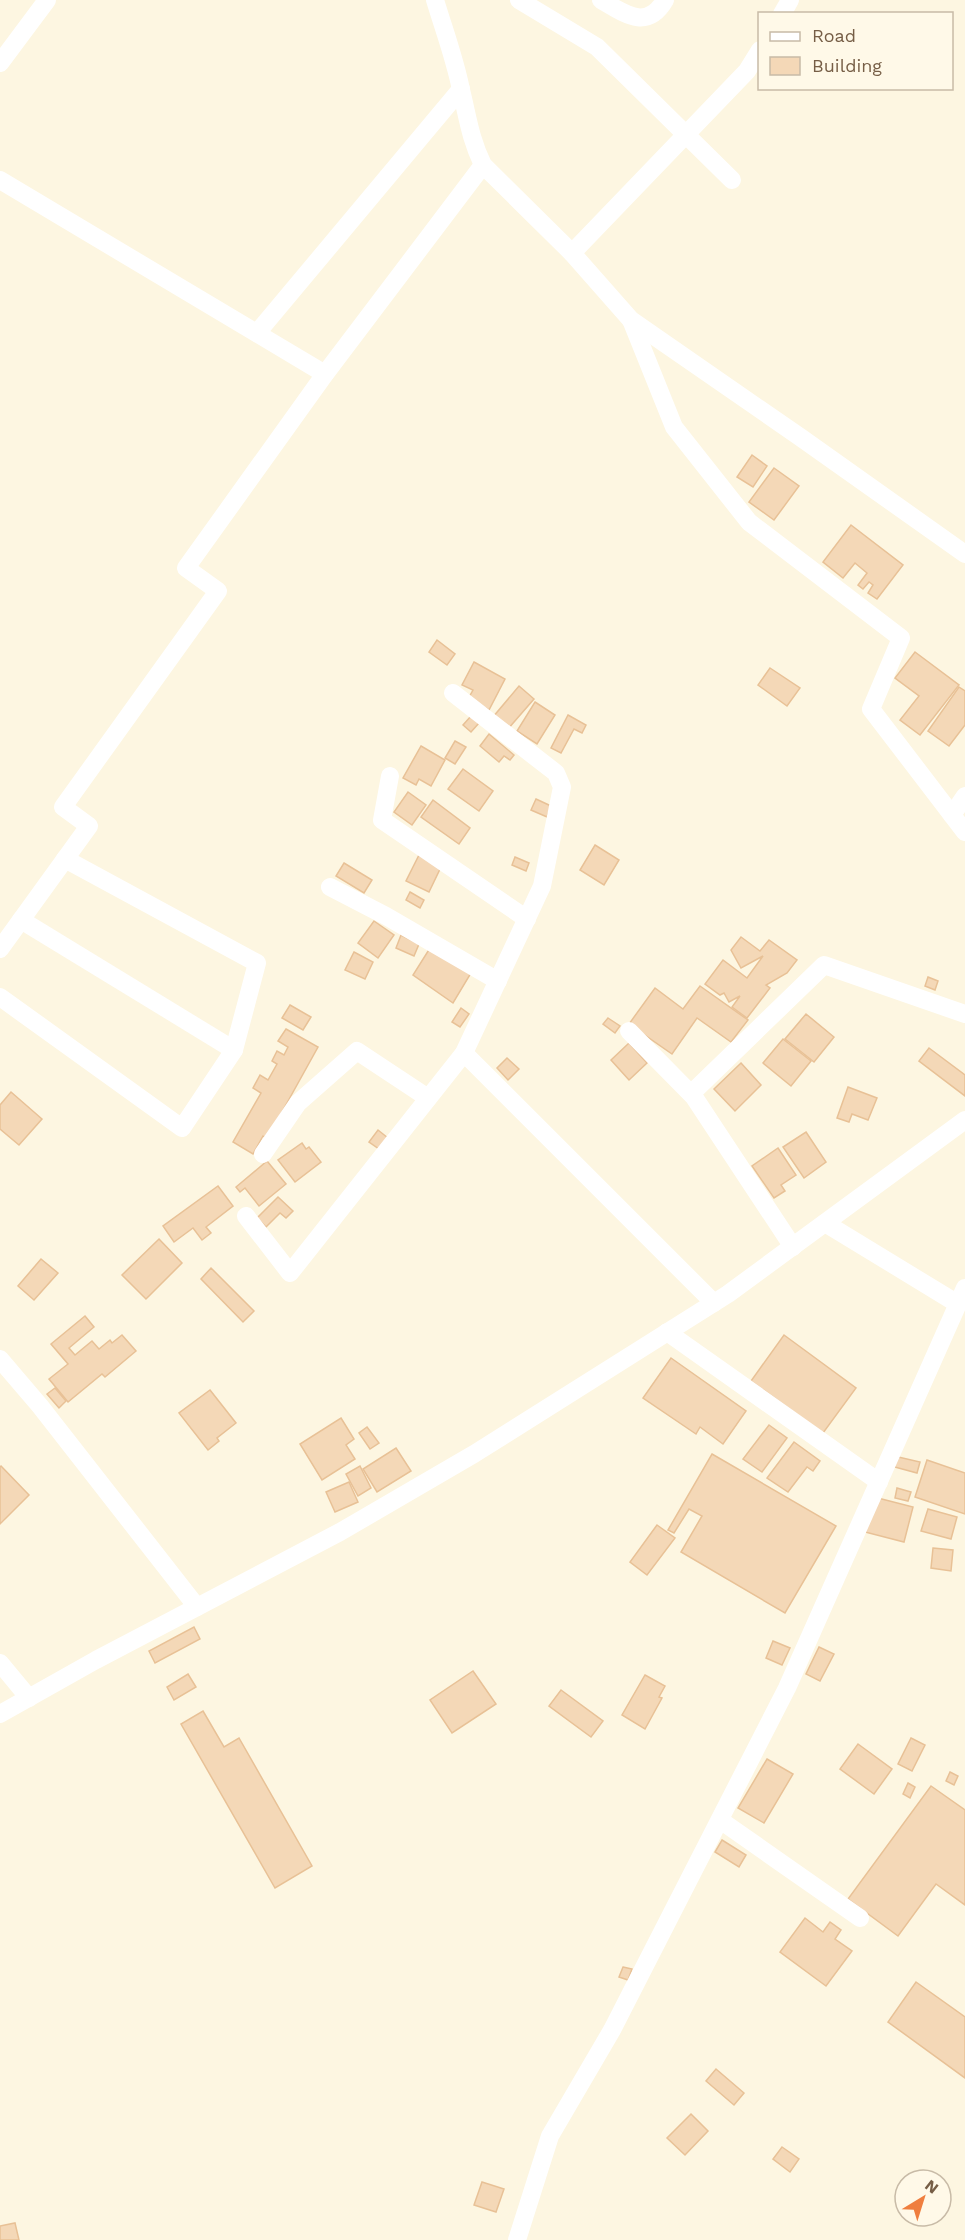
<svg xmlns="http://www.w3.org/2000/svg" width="965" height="2240" viewBox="0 0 965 2240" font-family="'Work Sans',sans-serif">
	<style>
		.building { fill: #f4d8b7; stroke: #e8c196; stroke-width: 1.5 }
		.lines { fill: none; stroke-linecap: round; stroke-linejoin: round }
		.minor { stroke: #fff; stroke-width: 18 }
	</style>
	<rect width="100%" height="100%" fill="#fdf6e1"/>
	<!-- building -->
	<g class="building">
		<path d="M752,455L767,466L753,487L737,477Z"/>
		<path d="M774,468L799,486L774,520L749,502Z"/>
		<path d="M851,525L903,565L877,599L868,593L873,585L869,582L863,589L858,585L867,573L855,563L843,578L823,562Z"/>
		<path d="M437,640L455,654L447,665L429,652Z"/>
		<path d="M915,652L959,685L920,735L900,720L919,696L895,678Z"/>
		<path d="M474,662L505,679L489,710L468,699L473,690L462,685Z"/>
		<path d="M770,668L800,688L787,706L758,685Z"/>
		<path d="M519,686L534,699L508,729L493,717Z"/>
		<path d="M959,687L965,691V725L949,746L928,731Z"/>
		<path d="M535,702L555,715L537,744L517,731Z"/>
		<path d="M568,715L586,725L582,733L574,729L561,753L551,748Z"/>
		<path d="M471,716L479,723L471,732L463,725Z"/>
		<path d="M489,734L514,755L510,760L504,756L499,762L480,746Z"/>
		<path d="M455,741L466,747L455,764L445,758Z"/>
		<path d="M421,746L445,760L431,786L419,779L416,785L403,778Z"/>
		<path d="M463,769L493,791L479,811L448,789Z"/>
		<path d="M408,792L426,805L412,825L394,812Z"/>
		<path d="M536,799L551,806L547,817L531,810Z"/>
		<path d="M433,800L470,828L459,844L421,817Z"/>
		<path d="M595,845L619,860L604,885L580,870Z"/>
		<path d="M419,855L441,867L429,892L406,881Z"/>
		<path d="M515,857L529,863L526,871L512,865Z"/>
		<path d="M344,863L372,880L364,893L336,876Z"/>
		<path d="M410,892L424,900L420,908L406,900Z"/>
		<path d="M374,921L394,935L378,958L358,943Z"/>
		<path d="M401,935L419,944L414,956L396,948Z"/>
		<path d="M741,937L760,951L769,940L797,960L787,973L766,985L770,988L747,1018L732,1007L740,996L729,1002L724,993L720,995L705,984L723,960L747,978L763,956L741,968L731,950Z"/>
		<path d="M430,948L471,973L453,1003L413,975Z"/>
		<path d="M354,952L373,962L365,979L345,970Z"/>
		<path d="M928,977L938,981L935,990L925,986Z"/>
		<path d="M700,986L748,1020L731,1042L697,1018L672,1054L629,1024L655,988L683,1009Z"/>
		<path d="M290,1005L311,1017L303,1030L282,1018Z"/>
		<path d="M461,1008L469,1014L460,1027L452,1022Z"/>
		<path d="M806,1014L834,1037L814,1062L785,1039Z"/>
		<path d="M608,1018L620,1026L615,1033L603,1024Z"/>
		<path d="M286,1029L318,1047L267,1139L263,1136L253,1154L233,1142L261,1093L253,1088L260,1075L268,1080L277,1064L272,1061L277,1051L284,1055L288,1047L278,1041Z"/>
		<path d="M783,1039L811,1061L791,1086L763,1063Z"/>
		<path d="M629,1043L647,1063L629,1080L611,1060Z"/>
		<path d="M929,1048L965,1075V1096L919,1061Z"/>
		<path d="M507,1058L519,1069L508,1080L497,1068Z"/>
		<path d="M741,1063L761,1085L735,1111L714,1089Z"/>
		<path d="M848,1087L877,1098L868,1120L852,1114L849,1122L837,1118Z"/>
		<path d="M11,1092L42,1119L19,1145L0,1129V1105Z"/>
		<path d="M378,1130L388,1138L379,1149L369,1142Z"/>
		<path d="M806,1132L826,1162L804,1178L783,1147Z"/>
		<path d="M302,1143L306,1149L309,1147L321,1162L295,1182L278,1160Z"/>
		<path d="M778,1148L796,1175L781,1185L785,1191L774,1198L752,1166Z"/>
		<path d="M267,1161L286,1184L259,1206L245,1188L240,1192L236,1187Z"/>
		<path d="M218,1186L233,1206L206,1227L211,1233L202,1240L193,1228L174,1242L163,1226Z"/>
		<path d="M278,1197L293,1211L286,1218L280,1213L266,1227L257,1218Z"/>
		<path d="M159,1239L182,1263L146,1299L122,1275Z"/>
		<path d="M41,1259L58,1273L34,1300L18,1286Z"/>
		<path d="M211,1268L254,1311L243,1322L201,1279Z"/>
		<path d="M85,1316L94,1327L69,1348L75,1355L92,1341L99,1349L110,1340L112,1343L122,1335L136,1351L105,1377L102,1374L68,1402L49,1379L68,1364L51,1344Z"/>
		<path d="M784,1335L856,1388L823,1433L751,1381Z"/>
		<path d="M671,1358L746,1411L723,1444L700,1427L696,1434L643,1398Z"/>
		<path d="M55,1388L66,1401L59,1408L47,1394Z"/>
		<path d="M210,1390L236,1423L217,1438L219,1441L208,1450L179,1413Z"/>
		<path d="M341,1418L354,1439L346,1445L355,1459L322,1480L300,1444Z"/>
		<path d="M769,1425L787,1438L762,1472L743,1459Z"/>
		<path d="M367,1427L379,1443L370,1449L359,1433Z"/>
		<path d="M794,1442L820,1461L813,1471L807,1467L788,1492L767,1478Z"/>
		<path d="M396,1448L411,1471L377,1492L363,1469Z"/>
		<path d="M712,1454L836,1526L785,1613L681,1552L702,1516L689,1509L674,1533L668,1530Z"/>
		<path d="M894,1456L920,1462L917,1473L891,1466Z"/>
		<path d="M927,1460L965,1473V1514L915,1497Z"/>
		<path d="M1,1466L29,1495L0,1524V1467Z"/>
		<path d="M360,1466L371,1488L358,1496L346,1474Z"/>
		<path d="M349,1482L358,1502L335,1512L326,1492Z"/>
		<path d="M897,1488L911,1492L908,1501L895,1498Z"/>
		<path d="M874,1497L913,1507L904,1542L865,1532Z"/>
		<path d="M928,1509L957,1517L951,1539L921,1531Z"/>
		<path d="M657,1525L675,1538L647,1575L630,1562Z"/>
		<path d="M933,1548L953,1550L951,1571L931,1568Z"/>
		<path d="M194,1627L200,1639L155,1663L149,1651Z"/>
		<path d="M773,1641L790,1648L782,1665L766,1658Z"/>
		<path d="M819,1647L834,1654L820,1681L806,1674Z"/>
		<path d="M473,1671L496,1704L452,1733L430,1700Z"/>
		<path d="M188,1674L196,1687L174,1700L167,1687Z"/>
		<path d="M645,1675L665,1686L659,1697L662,1698L645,1729L622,1715Z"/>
		<path d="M561,1690L603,1721L591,1737L549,1706Z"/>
		<path d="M203,1711L224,1747L239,1738L312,1866L275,1888L181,1724Z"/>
		<path d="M911,1738L925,1745L912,1771L898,1764Z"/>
		<path d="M858,1744L892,1769L874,1794L840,1769Z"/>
		<path d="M767,1759L793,1774L764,1823L738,1808Z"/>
		<path d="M950,1772L958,1776L954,1785L946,1781Z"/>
		<path d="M908,1783L915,1787L910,1798L903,1794Z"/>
		<path d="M931,1786L965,1810V1905L936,1884L898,1936L848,1899Z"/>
		<path d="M722,1840L746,1855L739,1867L715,1852Z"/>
		<path d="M805,1918L823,1932L830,1922L841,1930L835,1939L852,1951L826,1986L780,1952Z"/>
		<path d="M623,1967L632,1969L628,1980L619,1977Z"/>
		<path d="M916,1982L965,2017V2078L888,2022Z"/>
		<path d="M716,2069L744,2093L734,2105L706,2081Z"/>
		<path d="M691,2114L708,2131L685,2155L667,2138Z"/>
		<path d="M782,2147L799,2159L790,2172L773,2159Z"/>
		<path d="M482,2182L504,2189L496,2212L474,2205Z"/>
		<path d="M15,2223L19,2240H0V2226Z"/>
	</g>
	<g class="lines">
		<!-- minor -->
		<g class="minor">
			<path d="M435,0C444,30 455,59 461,90C468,118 470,138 483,165L572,253L631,320L800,437L965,554"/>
			<path d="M519,0L597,47L732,180"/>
			<path d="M601,0C625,14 647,31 665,0"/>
			<path d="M782,14L790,0"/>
			<path d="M0,63L47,0"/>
			<path d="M0,180L325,374"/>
			<path d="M572,253L747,71L760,50"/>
			<path d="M631,320L674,427L749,522L901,638L871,709L965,832"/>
			<path d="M257,333L461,89"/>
			<path d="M390,776L382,820L527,919"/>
			<path d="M952,815L965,796"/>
			<path d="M330,887L386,916L498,981"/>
			<path d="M21,920L234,1050"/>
			<path d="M0,949L89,826L63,807L218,591L186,568L325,374L483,165"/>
			<path d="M0,997L182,1128L234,1050L257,963L65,859"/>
			<path d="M629,1031L694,1097L793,1247"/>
			<path d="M464,1053L714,1303"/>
			<path d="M696,1089L824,965L965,1014"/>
			<path d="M263,1154L298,1103L357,1051L428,1098"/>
			<path d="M246,1216L290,1273L464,1053L542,886L562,787L556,773L453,693"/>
			<path d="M825,1223L958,1304"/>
			<path d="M667,1332L879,1482"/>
			<path d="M0,1359L40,1406L197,1607"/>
			<path d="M0,1663L29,1698"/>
			<path d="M0,1714L96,1660L340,1532L474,1454L728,1294L965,1120"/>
			<path d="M720,1820L860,1918"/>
			<path d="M517,2240L550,2136L612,2030L787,1688L965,1288"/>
		</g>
	</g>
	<!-- legend -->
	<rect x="758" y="12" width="195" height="78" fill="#fff9e8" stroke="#c8bba7" stroke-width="1.5"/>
	<rect x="770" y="32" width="30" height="9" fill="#ffffff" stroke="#c8bba7" stroke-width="1.5"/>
	<text x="812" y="42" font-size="18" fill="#765e46">Road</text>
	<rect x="770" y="57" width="30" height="18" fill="#f4d8b7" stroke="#c8bba7" stroke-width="1.5"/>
	<text x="812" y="72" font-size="18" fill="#765e46">Building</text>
	<!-- north arrow -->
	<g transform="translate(923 2198) rotate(38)"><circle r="28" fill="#fff9e8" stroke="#c8bba7" stroke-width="1.5"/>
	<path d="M0-4.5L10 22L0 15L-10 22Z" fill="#ef7e3e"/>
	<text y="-9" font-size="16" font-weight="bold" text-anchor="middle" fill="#765e46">N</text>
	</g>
</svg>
